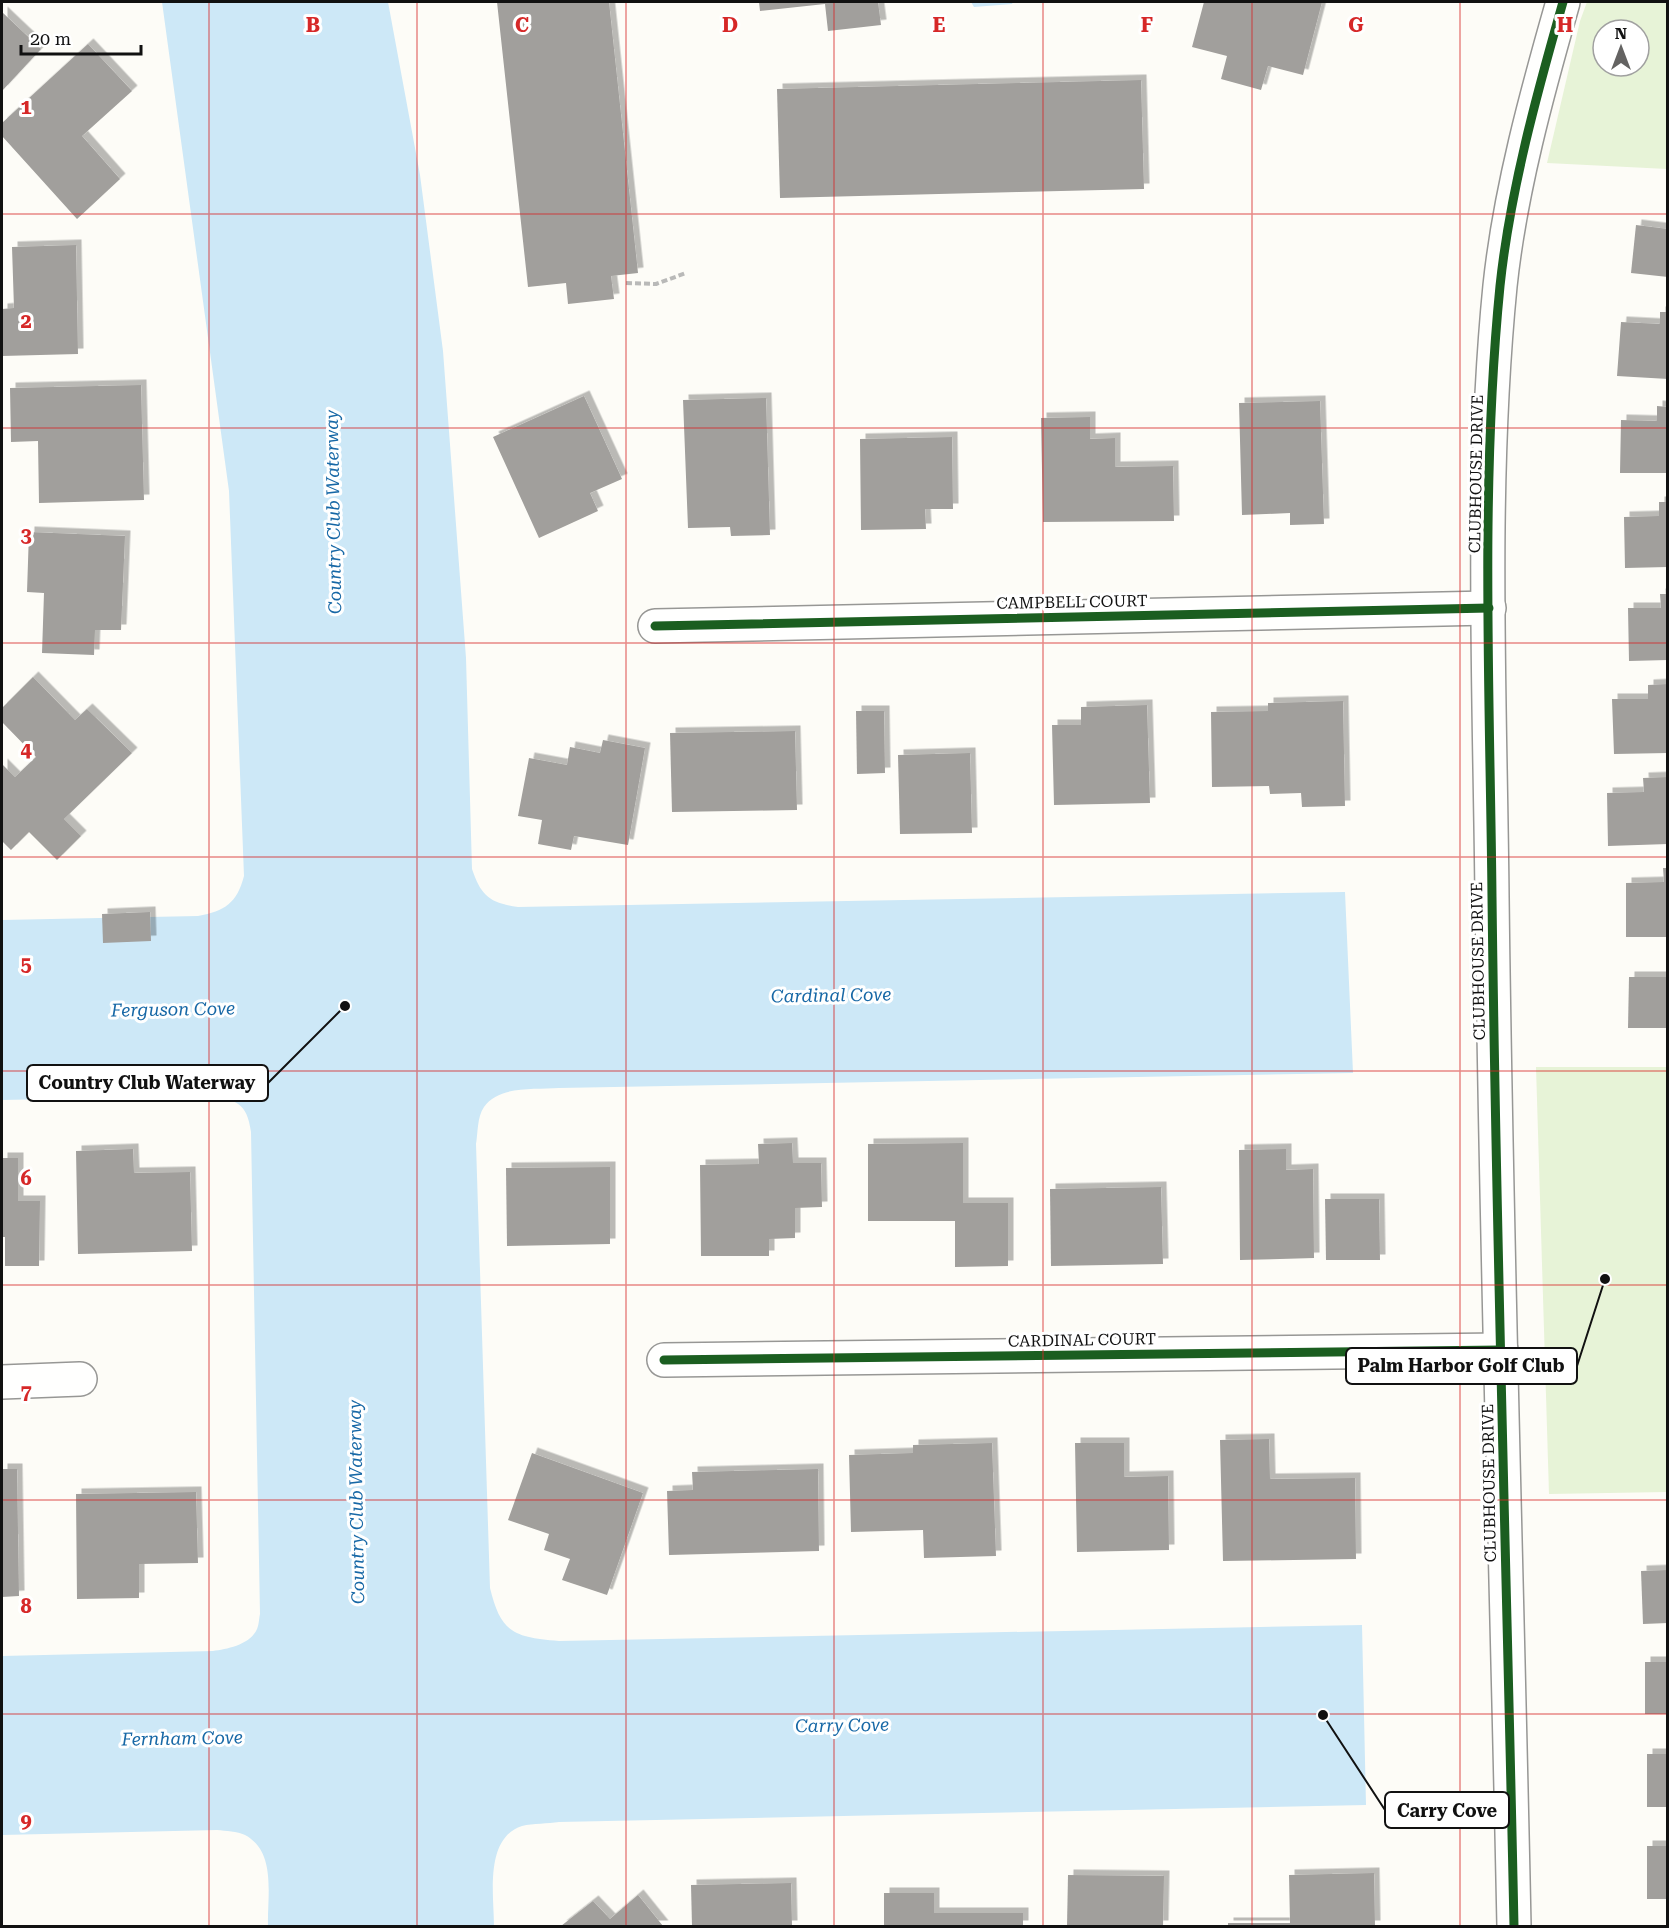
<svg xmlns="http://www.w3.org/2000/svg" width="1669" height="1928" viewBox="0 0 1669 1928" font-family="'Roboto Serif',serif">
	<style>
		.green { fill: #e7f3d7; fill-rule: evenodd }
		.water { fill: #cde8f7 }
		.building { fill: #a19f9c; filter: url(#shadow) }
		.lines { fill: none; stroke-linecap: round; stroke-linejoin: round }
		.minor-casing { stroke: #979795; stroke-width: 36 }
		.tertiary-casing { stroke: #979795; stroke-width: 36 }
		.path { stroke: #b9b9b8; stroke-width: 4; stroke-dasharray: 6 3; stroke-linecap: butt }
		.minor { stroke: #fffffe; stroke-width: 33 }
		.tertiary { stroke: #fffffe; stroke-width: 33 }
		.cycleway-casing { stroke: #fff; stroke-width: 13 }
		.cycleway { stroke: #1b5e20; stroke-width: 9 }
		.grid { fill: none; stroke: #d62828; stroke-width: 1.5; stroke-opacity: 0.55 }
		.labels { text-anchor: middle; dominant-baseline: central; stroke-width: 6; stroke-linejoin: round; paint-order: stroke }
		.street-label { font-size: 16px; fill: #111; stroke: #fff }
		.water-label { font-size: 18px; font-style: italic; fill: #1768a6; stroke: #fff }
		.grid-label { font-size: 20px; text-anchor: middle; font-weight: bold; fill: #d62828; stroke: #fff; stroke-width: 6; stroke-linejoin: round; paint-order: stroke }
		.leader { fill: none; stroke: #111; stroke-width: 2 }
		.callout-dot { fill: #111; stroke: #fff; stroke-width: 2 }
		.callout { fill: #fff; stroke: #111; stroke-width: 2 }
		.callout-label { font-size: 18px; text-anchor: middle; font-weight: bold; fill: #111 }
	</style>
	<defs>
		<filter id="shadow"><feDropShadow dx="5.5" dy="-5.5" stdDeviation="0" flood-color="#0004"/></filter>
	</defs>
	<rect width="100%" height="100%" fill="#fdfcf7"/>
	<!-- green -->
	<g class="green">
		<path d="M1587,2H1667V169L1547,163L1580,21ZM1603,30H1639V66H1603Z"/>
		<path d="M1536,1067H1667V1492L1549,1494Z"/>
	</g>
	<!-- water -->
	<g class="water">
		<path d="M162,2H388L420,175L443,351L466,658L472,869C481,896 490,903 518,907L1345,892L1353,1073L559,1088C535,1090 499,1085 484,1107C477,1117 478,1133 476,1144L490,1588C501,1634 515,1637 559,1641L1362,1625L1366,1805L559,1822C548,1824 533,1823 522,1826C484,1838 494,1896 494,1926H268C267,1897 277,1852 245,1835C237,1831 226,1831 217,1830L2,1835V1656L213,1651C227,1649 250,1645 257,1629C259,1625 259,1618 260,1614L251,1132C247,1102 236,1100 208,1096L2,1100V920L198,916C225,911 237,903 244,876L229,491Z"/>
		<path d="M971,2H1013L1012,4L974,7Z"/>
	</g>
	<!-- building -->
	<g class="building">
		<path d="M497,2H609L638,273L611,276L614,299L568,304L566,283L528,287Z"/>
		<path d="M759,2H878L881,25L828,31L825,4L760,11Z"/>
		<path d="M1204,2H1322L1303,75L1268,66L1261,90L1221,79L1227,56L1192,47Z"/>
		<path d="M2,12L41,49L2,91Z"/>
		<path d="M88,44L132,91L82,136L120,179L77,219L2,136V123Z"/>
		<path d="M1141,80L1144,189L780,198L777,89Z"/>
		<path d="M1636,225L1668,229V277L1631,273Z"/>
		<path d="M76,245L78,354L2,356V309L14,308L12,247Z"/>
		<path d="M1660,312H1668V379L1617,376L1621,322L1660,324Z"/>
		<path d="M141,385L144,500L39,503L38,441L11,442L10,388Z"/>
		<path d="M584,396L622,479L590,493L598,511L539,538L493,437Z"/>
		<path d="M766,398L770,535L731,536L730,527L688,528L683,400Z"/>
		<path d="M1320,401L1324,524L1290,525V513L1242,515L1239,403Z"/>
		<path d="M1657,406L1668,407V473H1620L1621,420L1657,421Z"/>
		<path d="M1090,417V439L1115,438V467L1173,466L1174,521L1043,522L1041,418Z"/>
		<path d="M952,437L953,509H925L926,529L861,530L860,439Z"/>
		<path d="M1659,502H1668V567L1625,568L1624,517L1659,516Z"/>
		<path d="M29,532L125,536L121,630H95L94,655L42,653L44,593L27,592Z"/>
		<path d="M1660,594H1668V660L1629,661L1628,608H1661Z"/>
		<path d="M33,677L75,720L87,709L132,753L64,819L81,836L57,860L29,832L11,850L2,841V764L15,777L36,757L2,722V708Z"/>
		<path d="M1668,684V753L1614,754L1612,699H1648V685Z"/>
		<path d="M1343,701L1345,806L1302,807L1301,793L1270,794L1269,786L1212,787L1211,712L1268,711V703Z"/>
		<path d="M1147,705L1150,803L1054,805L1052,725H1081V707Z"/>
		<path d="M856,711H884L885,773L857,774Z"/>
		<path d="M795,731L797,810L672,812L670,733Z"/>
		<path d="M603,740L645,748L628,845L574,836L571,850L538,844L542,820L518,816L529,758L567,765L570,747L600,753Z"/>
		<path d="M970,753L972,833L900,834L898,755Z"/>
		<path d="M1668,777V844L1608,846L1607,793L1644,792L1643,778Z"/>
		<path d="M1663,868H1668V937H1626V883L1664,882Z"/>
		<path d="M150,912L151,941L103,943L102,914Z"/>
		<path d="M1629,977H1668V1028H1628Z"/>
		<path d="M792,1143L793,1163H821L822,1207L795,1208V1238L769,1239V1256H701L700,1165L759,1164L758,1144Z"/>
		<path d="M963,1143V1203H1008V1266L955,1267V1221H868V1144Z"/>
		<path d="M133,1149L134,1173L190,1172L192,1251L78,1254L76,1151Z"/>
		<path d="M1286,1149V1170L1313,1169L1314,1258L1240,1260L1239,1150Z"/>
		<path d="M2,1158H18V1201H40L39,1266H5V1237H2Z"/>
		<path d="M610,1167V1244L507,1246L506,1168Z"/>
		<path d="M1161,1187L1163,1264L1051,1266L1050,1189Z"/>
		<path d="M1325,1199H1379L1380,1260H1326Z"/>
		<path d="M1269,1439L1270,1479L1355,1478L1356,1559L1223,1561L1220,1440Z"/>
		<path d="M992,1443L996,1556L924,1558L923,1530L851,1532L849,1455L913,1453V1445Z"/>
		<path d="M1075,1443H1124V1477L1168,1476L1169,1550L1077,1552Z"/>
		<path d="M532,1453L643,1493L607,1595L562,1580L570,1559L544,1550L549,1534L508,1520Z"/>
		<path d="M2,1469H17L19,1596L2,1597Z"/>
		<path d="M818,1469L819,1551L669,1555L667,1491L693,1490L692,1472Z"/>
		<path d="M196,1492L198,1563L139,1564V1598L77,1599L76,1494Z"/>
		<path d="M1668,1570V1623L1643,1624L1641,1571Z"/>
		<rect x="1645" y="1662" width="23" height="52"/>
		<rect x="1647" y="1754" width="21" height="53"/>
		<rect x="1647" y="1846" width="21" height="53"/>
		<path d="M1374,1873L1375,1926H1228V1923H1290L1289,1875Z"/>
		<path d="M1068,1875L1164,1876L1163,1926H1067Z"/>
		<path d="M791,1883L792,1926H692L691,1885Z"/>
		<path d="M884,1893H934V1913H1023V1926H884Z"/>
		<path d="M638,1895L663,1926H561L593,1901L610,1919Z"/>
	</g>
	<g class="lines">
		<defs>
			<g id="minor">
				<path d="M655,626L1489,608"/>
				<path d="M664,1360L1501,1350"/>
				<path d="M2,1382L80,1379"/>
			</g>
			<path id="tertiary" d="M1514,1926C1507,1583 1496,1240 1492,897C1490,694 1480,488 1500,286C1510,191 1537,93 1563,2"/>
		</defs>
		<!-- minor casing -->
		<use href="#minor" class="minor-casing"/>
		<!-- tertiary casing -->
		<use href="#tertiary" class="tertiary-casing"/>
		<!-- path -->
		<path class="path" d="M626,283L656,284L686,273"/>
		<!-- minor -->
		<use href="#minor" class="minor"/>
		<!-- tertiary -->
		<use href="#tertiary" class="tertiary"/>
		<defs>
			<g id="cycleway">
				<path d="M655,626L1489,608"/>
				<path d="M664,1360L1501,1350"/>
				<path d="M1514,1926C1507,1583 1496,1240 1492,897C1490,694 1480,488 1500,286C1510,191 1537,93 1563,2"/>
			</g>
		</defs>
		<!-- cycleway casing -->
		<use href="#cycleway" class="cycleway-casing"/>
		<!-- cycleway -->
		<use href="#cycleway" class="cycleway"/>
	</g>
	<!-- grid -->
	<path class="grid" d="M209,2V1926M417,2V1926M626,2V1926M834,2V1926M1043,2V1926M1252,2V1926M1460,2V1926M2,214H1668M2,428H1668M2,643H1668M2,857H1668M2,1071H1668M2,1285H1668M2,1500H1668M2,1714H1668"/>
	<g class="labels">
		<!-- street labels -->
		<g class="street-label">
			<text transform="translate(1476 474) rotate(-89)">CLUBHOUSE DRIVE</text>
			<text transform="translate(1072 602) rotate(-1)">CAMPBELL COURT</text>
			<text transform="translate(1478 961) rotate(-91)">CLUBHOUSE DRIVE</text>
			<text transform="translate(1082 1340) rotate(-1)">CARDINAL COURT</text>
			<text transform="translate(1489 1483) rotate(-91)">CLUBHOUSE DRIVE</text>
		</g>
		<!-- water labels -->
		<g class="water-label">
			<text transform="translate(333 512) rotate(-91)">Country Club Waterway</text>
			<text transform="translate(831 995) rotate(-1)">Cardinal Cove</text>
			<text transform="translate(173 1009) rotate(-1)">Ferguson Cove</text>
			<text transform="translate(356 1502) rotate(-91)">Country Club Waterway</text>
			<text transform="translate(842 1725) rotate(-1)">Carry Cove</text>
			<text transform="translate(182 1738) rotate(-1)">Fernham Cove</text>
		</g>
	</g>
	<g class="grid-label">
		<text x="313" y="32">B</text>
		<text x="522" y="32">C</text>
		<text x="730" y="32">D</text>
		<text x="939" y="32">E</text>
		<text x="1147" y="32">F</text>
		<text x="1356" y="32">G</text>
		<text x="1565" y="32">H</text>
		<text x="26" y="114">1</text>
		<text x="26" y="328">2</text>
		<text x="26" y="542">3</text>
		<text x="26" y="757">4</text>
		<text x="26" y="971">5</text>
		<text x="26" y="1185">6</text>
		<text x="26" y="1399">7</text>
		<text x="26" y="1613">8</text>
		<text x="26" y="1828">9</text>
	</g>
	<!-- callouts -->
	<path class="leader" d="M345 1006L268 1083M1605 1279L1577 1366M1323 1715L1385 1810"/>
	<g class="callout-dot">
		<circle cx="345" cy="1006" r="6"/>
		<circle cx="1605" cy="1279" r="6"/>
		<circle cx="1323" cy="1715" r="6"/>
	</g>
	<g class="callout">
		<rect x="27" y="1065" width="241" height="36" rx="6"/>
		<rect x="1346" y="1348" width="231" height="36" rx="6"/>
		<rect x="1385" y="1792" width="124" height="36" rx="6"/>
	</g>
	<g class="callout-label">
		<text x="147" y="1089">Country Club Waterway</text>
		<text x="1461" y="1372">Palm Harbor Golf Club</text>
		<text x="1447" y="1817">Carry Cove</text>
	</g>
	<!-- border -->
	<rect width="1669" height="1928" fill="none" stroke="#111111" stroke-width="6"/>
	<!-- north arrow -->
	<g transform="translate(1621 48)"><circle r="28" fill="#ffffff" stroke="#a0a0a0" stroke-width="1.5"/>
	<path d="M0-4.5L10 22L0 15L-10 22Z" fill="#646362"/>
	<text y="-9" font-size="16" font-weight="bold" text-anchor="middle" fill="#111111">N</text>
	</g>
	<!-- scale -->
	<path d="M21 45v9h120v-9" fill="none" stroke="#111111" stroke-width="3"/>
	<text x="30" y="45" font-size="18" fill="#111111" stroke="#ffffff" stroke-width="4.5" paint-order="stroke">20 m</text>
</svg>
